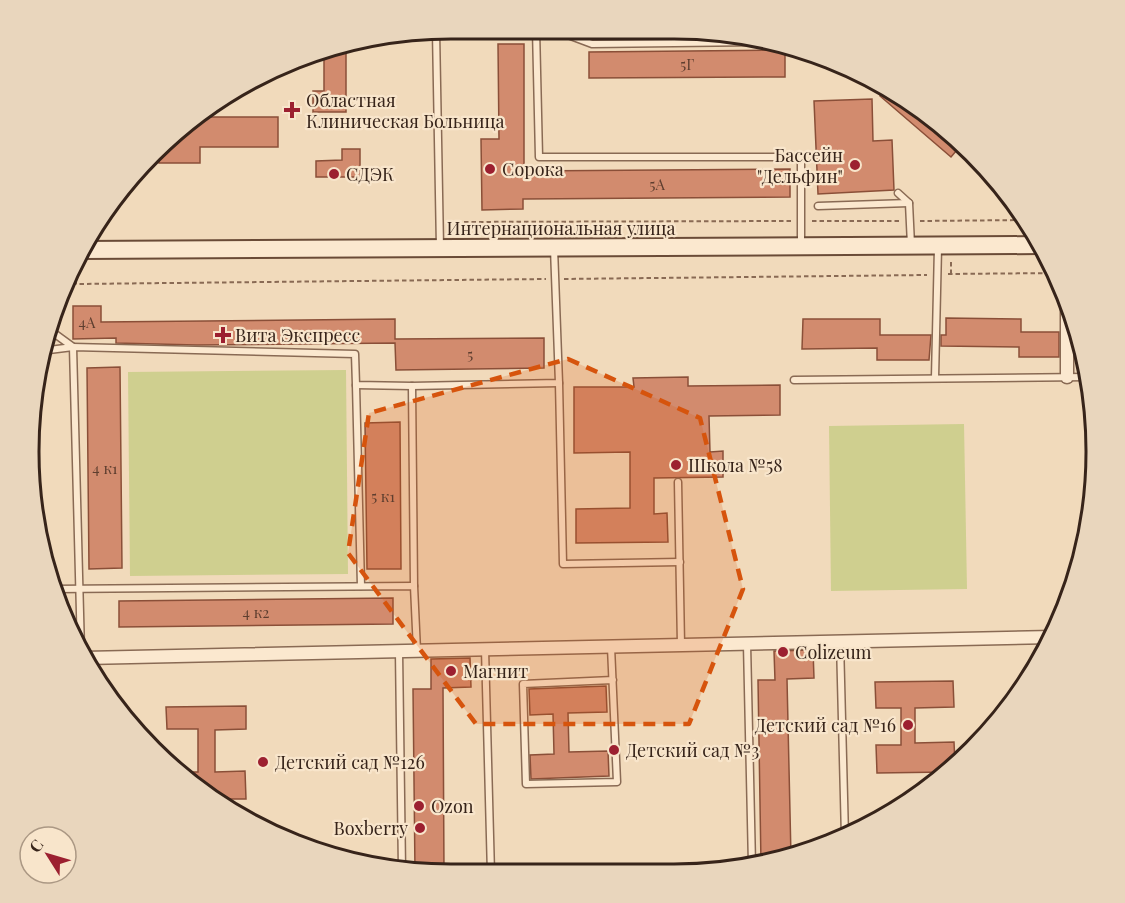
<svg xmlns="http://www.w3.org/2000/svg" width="1125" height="903" viewBox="0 0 1125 903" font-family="'Playfair Display',serif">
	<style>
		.green { fill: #cfcf8f }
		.building { fill: #d28b6e; stroke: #8a4f38; stroke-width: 1.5 }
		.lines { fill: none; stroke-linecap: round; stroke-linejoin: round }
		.lane-casing { stroke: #896a54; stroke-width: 9 }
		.street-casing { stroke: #896a54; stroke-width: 15 }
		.secondary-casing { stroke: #6a4b37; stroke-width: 20 }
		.path { stroke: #896a54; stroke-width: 2; stroke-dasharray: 4.5 3; stroke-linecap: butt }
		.lane { stroke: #fbe8cf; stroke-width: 6 }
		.street { stroke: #fbe8cf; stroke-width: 12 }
		.secondary { stroke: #fbe8cf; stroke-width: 16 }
		.marked { fill: #d6540d; fill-opacity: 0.2; stroke: #d6540d; stroke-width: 4.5; stroke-dasharray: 12 8; stroke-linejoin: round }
		.poi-dot { fill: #9c2030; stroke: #f8e5cb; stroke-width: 2 }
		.labels { text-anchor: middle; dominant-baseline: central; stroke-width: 4.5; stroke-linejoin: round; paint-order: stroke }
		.number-label { font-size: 15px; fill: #5e3e2f }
		.poi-label { font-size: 18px; fill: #37241a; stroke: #f8e5cb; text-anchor: start }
		.street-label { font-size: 18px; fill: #37241a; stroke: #f8e5cb }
		.rim { fill: none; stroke: #37241a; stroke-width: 3 }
	</style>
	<rect width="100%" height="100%" fill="#f1dabb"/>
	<!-- green -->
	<g class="green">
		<path d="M346,370L348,574L130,576L128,372Z"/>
		<path d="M964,424L967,589L831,591L829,426Z"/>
	</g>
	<!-- building -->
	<g class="building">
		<path d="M346,42V112H313V91H324V51Z"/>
		<path d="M498,44H524V171L790,169V197L525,199H523V209L482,210L481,139H499Z"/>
		<path d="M785,50V77L589,78V52Z"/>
		<path d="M884,91L953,134L962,144L951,157L880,96Z"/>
		<path d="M872,99L873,141L892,140L894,190L818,194L814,101Z"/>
		<path d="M198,117H278V147H200V163H159V147Z"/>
		<path d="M342,149H360V177H316V161L342,160Z"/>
		<path d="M73,306H101V322L395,319V339L544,338V368L396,370L395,343L197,345L116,343V338L73,339Z"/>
		<path d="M946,318L1021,319V332H1059V357H1019V347L941,346V335H946Z"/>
		<path d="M803,319H880V335H931L929,360H877V348L802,349Z"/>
		<path d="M120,367L122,568L89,569L87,368Z"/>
		<path d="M688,377V386L780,385V415L709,416L710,452L723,451V477L654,478V514L667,513L668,542L576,543V509L630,508V452L574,453V387H634L633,378Z"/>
		<path d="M400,422L401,569H367L365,423Z"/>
		<path d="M393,598V624L119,627V601Z"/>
		<path d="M813,650L814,678L787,679L791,857L783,860L761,864L758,680H775L774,651Z"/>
		<path d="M470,658L471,687L443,688L444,874H424L415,872L413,689H431V659Z"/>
		<path d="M953,681L954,707L915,708V743L954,742L955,765L947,772L877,773L876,745H901V708H876L875,682Z"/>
		<path d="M606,686L607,712L568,713L569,752L608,751L609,776L531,779L530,755L554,754L553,714L530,715L529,689Z"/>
		<path d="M246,706V729L215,730V772L245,771L246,799H214L194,787L178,772H198V729H167L166,707Z"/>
	</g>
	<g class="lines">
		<defs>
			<g id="lane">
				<path d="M451,29H464"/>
				<path d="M536,29L539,157H801V246"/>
				<path d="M552,29L592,44L757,42"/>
				<path d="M436,31L440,248"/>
				<path d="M898,193L909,203L911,245"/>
				<path d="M818,206L909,203"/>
				<path d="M50,324L51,331L73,347L81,651"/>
				<path d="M41,351L73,347L355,354L356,385L412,386L559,383L554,248"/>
				<path d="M935,378L938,247"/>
				<path d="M794,380L1088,377"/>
				<path d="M559,383L563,564L680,562"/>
				<path d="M356,385L361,586"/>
				<path d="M412,386L414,586"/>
				<path d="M678,482L681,645"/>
				<path d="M55,589L414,586L417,651"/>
				<path d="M840,642L845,837"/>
				<path d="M747,644L752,865"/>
				<path d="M611,647L617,782L526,784L523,684L613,680"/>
				<path d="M485,649L491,874"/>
				<path d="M399,652L402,870"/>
			</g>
			<g id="street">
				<path d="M1067,377V303"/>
				<path d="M85,658L1052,637"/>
			</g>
			<path id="secondary" d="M81,250L1041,245"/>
		</defs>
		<!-- lane casing -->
		<use href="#lane" class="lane-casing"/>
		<!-- street casing -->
		<use href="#street" class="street-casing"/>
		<!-- secondary casing -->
		<use href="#secondary" class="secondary-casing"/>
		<!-- path -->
		<g class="path">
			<path d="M812,221H899"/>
			<path d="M920,221L1025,220"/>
			<path d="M449,222L791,221"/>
			<path d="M76,265V284L546,279"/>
			<path d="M948,274L1056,273"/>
			<path d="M951,274V259"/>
			<path d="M564,279L927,275"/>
		</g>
		<!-- lane -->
		<use href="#lane" class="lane"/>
		<!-- street -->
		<use href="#street" class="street"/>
		<!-- secondary -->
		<use href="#secondary" class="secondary"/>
	</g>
	<!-- marked area -->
	<path class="marked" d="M568,359L700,418L743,589L689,724H476L348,553L369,413Z"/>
	<!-- markers -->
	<g class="poi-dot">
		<path d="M289 101h6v6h6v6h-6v6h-6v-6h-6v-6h6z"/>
		<circle cx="855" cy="165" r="6"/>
		<circle cx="490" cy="169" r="6"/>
		<circle cx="334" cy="174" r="6"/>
		<path d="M220 326h6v6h6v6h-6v6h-6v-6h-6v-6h6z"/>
		<circle cx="676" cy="465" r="6"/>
		<circle cx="783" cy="652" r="6"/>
		<circle cx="451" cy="671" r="6"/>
		<circle cx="908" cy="725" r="6"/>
		<circle cx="614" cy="750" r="6"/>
		<circle cx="263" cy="762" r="6"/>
		<circle cx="419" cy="806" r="6"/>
		<circle cx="420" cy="828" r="6"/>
	</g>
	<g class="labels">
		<!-- number labels -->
		<g class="number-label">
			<text x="687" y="64">5Г</text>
			<text x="657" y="184">5А</text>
			<text x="87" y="322">4А</text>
			<text x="470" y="354">5</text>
			<text x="105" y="468">4 к1</text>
			<text x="383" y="496">5 к1</text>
			<text x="256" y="612">4 к2</text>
		</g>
		<!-- poi labels -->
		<g class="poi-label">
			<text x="306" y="100">Областная<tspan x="306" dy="21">Клиническая Больница</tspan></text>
			<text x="843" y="155" text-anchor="end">Бассейн<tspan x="843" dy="21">"Дельфин"</tspan></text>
			<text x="502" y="169">Сорока</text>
			<text x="346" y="174">СДЭК</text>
			<text x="235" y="335">Вита Экспресс</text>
			<text x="688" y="465">Школа №58</text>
			<text x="795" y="652">Colizeum</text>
			<text x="463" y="671">Магнит</text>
			<text x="896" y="725" text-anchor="end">Детский сад №16</text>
			<text x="626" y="750">Детский сад №3</text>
			<text x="275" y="762">Детский сад №126</text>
			<text x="431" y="806">Ozon</text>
			<text x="408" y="828" text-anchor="end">Boxberry</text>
		</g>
		<!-- street labels -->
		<g class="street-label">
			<text x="561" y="228">Интернациональная улица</text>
		</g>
	</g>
	<!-- crop -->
	<path d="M0 0H1125V903H0ZM451 39H674A412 412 0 0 1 1086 451V452A412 412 0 0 1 674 864H451A412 412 0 0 1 39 452V451A412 412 0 0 1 451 39Z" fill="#e9d6bd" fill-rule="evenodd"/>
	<path class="rim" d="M451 39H674A412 412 0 0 1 1086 451V452A412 412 0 0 1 674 864H451A412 412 0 0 1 39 452V451A412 412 0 0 1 451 39Z"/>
	<!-- north arrow -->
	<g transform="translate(48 855) rotate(307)"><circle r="28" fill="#f8e5cb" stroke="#ab9884" stroke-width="1.5"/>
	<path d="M0-4.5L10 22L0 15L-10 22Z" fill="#9c2030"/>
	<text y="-9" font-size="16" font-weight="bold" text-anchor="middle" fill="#37241a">С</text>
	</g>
</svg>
